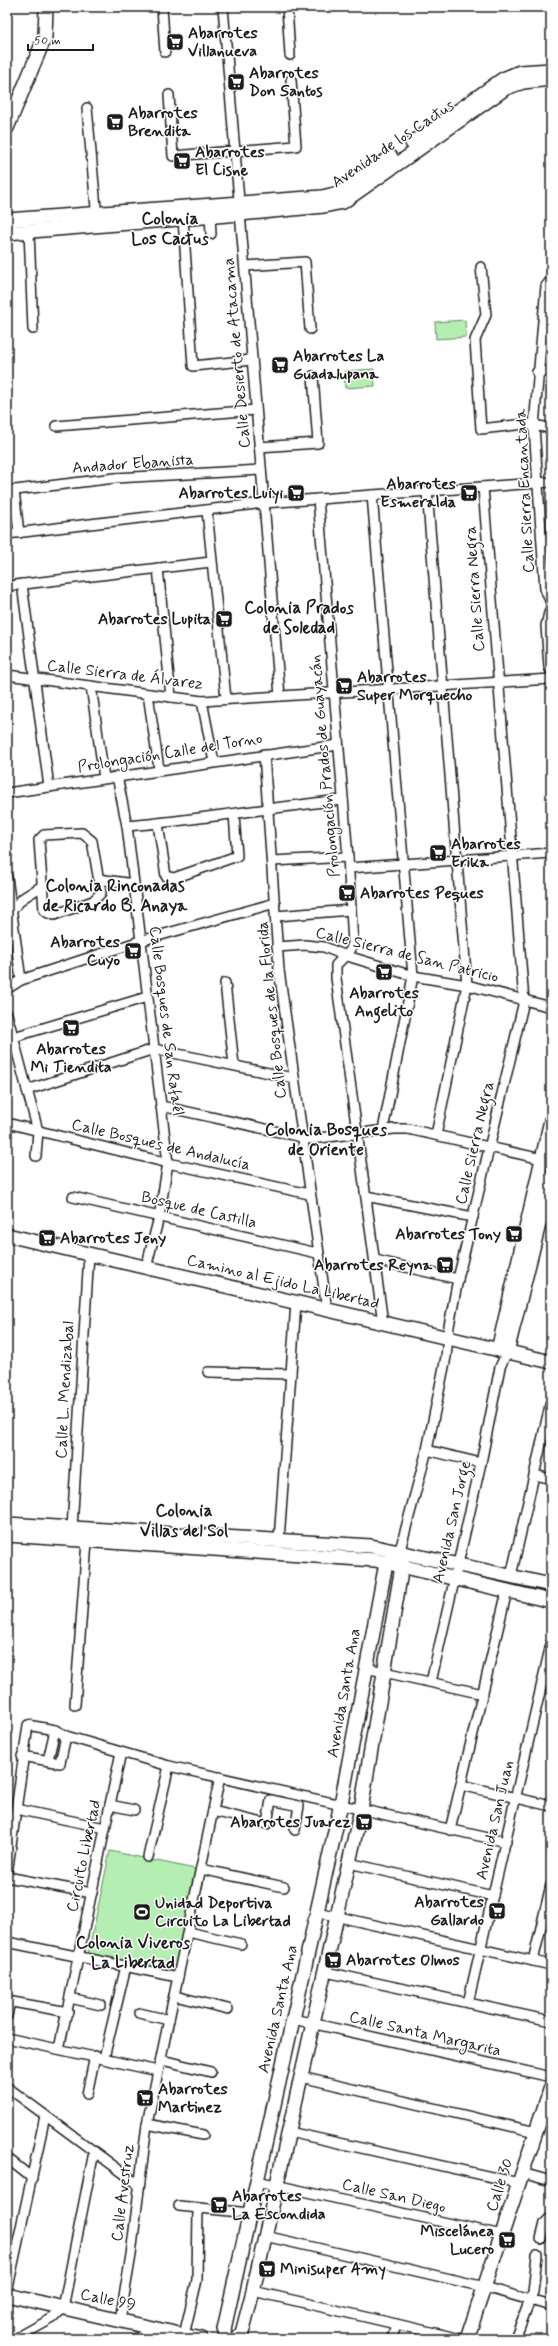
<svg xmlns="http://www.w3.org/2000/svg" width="558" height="2346" viewBox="0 0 558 2346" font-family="Mynerve,sans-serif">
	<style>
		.green { fill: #b4eeb2; stroke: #688567 }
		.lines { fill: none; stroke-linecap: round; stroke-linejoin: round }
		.street-casing { stroke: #1c1c1c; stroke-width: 12 }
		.secondary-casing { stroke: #1c1c1c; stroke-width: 16 }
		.street { stroke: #fff; stroke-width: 9 }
		.secondary { stroke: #fff; stroke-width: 13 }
		.labels { text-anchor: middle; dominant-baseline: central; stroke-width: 3; stroke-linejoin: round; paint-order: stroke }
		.poi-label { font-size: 16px; font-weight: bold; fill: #1c1c1c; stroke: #fff; text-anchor: start }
		.street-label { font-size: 16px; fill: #1c1c1c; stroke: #fff }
		.neighbourhood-label { font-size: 17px; font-weight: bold; fill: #1c1c1c; stroke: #fff }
	</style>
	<rect width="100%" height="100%" fill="#fff"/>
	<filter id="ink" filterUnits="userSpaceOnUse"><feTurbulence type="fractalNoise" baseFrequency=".025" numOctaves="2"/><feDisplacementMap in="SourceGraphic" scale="8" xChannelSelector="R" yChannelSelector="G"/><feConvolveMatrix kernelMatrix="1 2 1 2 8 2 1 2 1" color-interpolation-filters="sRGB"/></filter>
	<g filter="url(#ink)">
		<!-- green -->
		<g class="green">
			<path d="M465,320L466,337L436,339L435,322Z"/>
			<path d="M374,369L375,386L345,388L344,371Z"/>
			<path d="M110,1851L195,1869L174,1973L88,1954Z"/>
		</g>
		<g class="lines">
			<defs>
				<g id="street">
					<path d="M162,7L165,52"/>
					<path d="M223,7L280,696"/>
					<path d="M287,7L290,55"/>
					<path d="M169,95L173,156L296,146L291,80"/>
					<path d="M87,108L97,219"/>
					<path d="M210,216L211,234"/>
					<path d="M183,219L193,366L252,360"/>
					<path d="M29,231L33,329"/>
					<path d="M245,266L305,262L310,329"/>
					<path d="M481,267L486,315L475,340L481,429L525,424L551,428"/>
					<path d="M551,280L546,286L534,426L545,589L551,603"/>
					<path d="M537,372L551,371"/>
					<path d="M56,426L256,410"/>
					<path d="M259,447L318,443L313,376"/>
					<path d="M14,490L19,533"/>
					<path d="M7,491L115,478L261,470"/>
					<path d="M427,491L467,985L436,1135"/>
					<path d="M372,495L413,976L383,1130"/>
					<path d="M318,499L348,857L353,944L350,951L336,965V978L383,1323"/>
					<path d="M207,511L226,699"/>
					<path d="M7,534L264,503L551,482"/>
					<path d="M158,568L171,697"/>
					<path d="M22,584L49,787"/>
					<path d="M7,586L211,562"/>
					<path d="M7,675L202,701L551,679"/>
					<path d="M91,686L104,778"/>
					<path d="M148,694L159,769"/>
					<path d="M202,701L214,762"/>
					<path d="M264,754L279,970L327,1310"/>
					<path d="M117,776L127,826L168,1163L159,1217L146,1268"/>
					<path d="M7,793L338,745"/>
					<path d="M158,824L166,876L174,878L237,856L234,814"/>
					<path d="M127,826C199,820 271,807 343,800"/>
					<path d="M82,833L92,841L101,893L93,901L54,915L48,913L44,910L39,840L44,835Z"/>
					<path d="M272,861L348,857"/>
					<path d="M349,868L551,853"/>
					<path d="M7,877L21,980"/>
					<path d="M98,879L134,884"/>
					<path d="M8,910H12L23,898L42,886"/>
					<path d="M276,916L351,910"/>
					<path d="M277,947L305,945L324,947L344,955L413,976L467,985L551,1007"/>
					<path d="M225,983L234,1065"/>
					<path d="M7,989L21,980L140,941L275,903"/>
					<path d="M7,1014L38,1131L36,1156"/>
					<path d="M7,1039L147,997"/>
					<path d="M27,1090L154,1049L293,1078"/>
					<path d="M161,1106L311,1139L394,1129H408L551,1161"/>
					<path d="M7,1123L168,1163L309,1194"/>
					<path d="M366,1196L473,1217"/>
					<path d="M73,1197L317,1253"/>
					<path d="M375,1260L458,1279"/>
					<path d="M208,1372L291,1374"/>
					<path d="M427,1450L481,1463"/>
					<path d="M535,1475L551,1479"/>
					<path d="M72,1528L89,1254"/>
					<path d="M279,1540L296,1303"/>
					<path d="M400,1550L427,1450L446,1357L449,1326L458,1279L524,1001L483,487"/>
					<path d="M511,1576L551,1401"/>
					<path d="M366,1668L483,1694"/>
					<path d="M431,1682L481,1463L500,1367L507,1352"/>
					<path d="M75,1705L87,1541"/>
					<path d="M22,1756L60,1763L66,1736"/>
					<path d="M48,1760L55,1730"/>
					<path d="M461,1785L551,1806"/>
					<path d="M110,1805L134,1810"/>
					<path d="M16,1809L105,1828"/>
					<path d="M213,1811L267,1824L271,1800L299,1806L295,1830"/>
					<path d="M450,1830L507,1591"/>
					<path d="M148,1857L169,1766"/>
					<path d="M349,1863L493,1896"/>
					<path d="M201,1869L284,1887"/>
					<path d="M7,1874L28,1725L55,1730L66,1736L169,1766L506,1842"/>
					<path d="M7,1877L92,1893"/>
					<path d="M317,1912L551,1965"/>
					<path d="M188,1932L241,1944"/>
					<path d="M7,1942L178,1977"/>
					<path d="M533,1961L551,1885"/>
					<path d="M326,1972L551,2021"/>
					<path d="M175,1996L228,2009"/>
					<path d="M70,1998L101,2005"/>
					<path d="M7,2001L68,2012"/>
					<path d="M468,2003L551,1644"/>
					<path d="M139,2013L169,2020"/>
					<path d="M7,2016L10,2002"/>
					<path d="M293,2019L551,2077"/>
					<path d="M7,2038L158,2071"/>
					<path d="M59,2049L121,1752"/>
					<path d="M104,2058L126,1966"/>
					<path d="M162,2060L211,2072"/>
					<path d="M301,2077L536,2132"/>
					<path d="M7,2087L138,2184"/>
					<path d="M87,2094L95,2056"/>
					<path d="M147,2124L203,2135"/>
					<path d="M289,2132L519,2183"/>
					<path d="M7,2158L32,2178"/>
					<path d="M522,2173L551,2181"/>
					<path d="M257,2181L502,2235"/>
					<path d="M179,2206L250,2213"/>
					<path d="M265,2236L485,2287L551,2306"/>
					<path d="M541,2239L545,2223L551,2217"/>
					<path d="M253,2291L461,2339"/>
					<path d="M7,2292L45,2116"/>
					<path d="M120,2320L131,2255L147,2124L220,1777"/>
					<path d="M184,2335L197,2280L198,2208"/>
					<path d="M15,2339L53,2318L63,2308L94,2152"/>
					<path d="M135,2339L157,2328"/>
					<path d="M392,2339L396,2324"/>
					<path d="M515,2339L533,2292L537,2255"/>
				</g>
				<g id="secondary">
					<path d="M7,128L45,37L46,7"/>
					<path d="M412,143L503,79L520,72L551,70"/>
					<path d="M7,220L322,197L339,193L391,157"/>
					<path d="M7,233L240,214L324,206L343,202L506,88L523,82L551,79"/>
					<path d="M551,613L548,626L551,667"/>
					<path d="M7,1235L551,1362"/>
					<path d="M498,1350L551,1120"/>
					<path d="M507,1352L551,1176"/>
					<path d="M7,1524L371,1546L551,1585"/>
					<path d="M7,1535L375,1560L551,1601"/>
					<path d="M7,2295L201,2339"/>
					<path d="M227,2339L224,2329L341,1804L386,1563L400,1550"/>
					<path d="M236,2339L242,2333L253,2291L361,1809L402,1566L400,1550"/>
					<path d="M467,2339L551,2087"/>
				</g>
			</defs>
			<!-- street casing -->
			<use href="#street" class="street-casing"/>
			<!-- secondary casing -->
			<use href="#secondary" class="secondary-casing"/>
			<!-- street -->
			<use href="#street" class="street"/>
			<!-- secondary -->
			<use href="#secondary" class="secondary"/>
		</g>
	</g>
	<!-- icons -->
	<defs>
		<symbol id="supermarket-square" viewBox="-11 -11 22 22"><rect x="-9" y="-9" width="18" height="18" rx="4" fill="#1c1c1c" stroke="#fff"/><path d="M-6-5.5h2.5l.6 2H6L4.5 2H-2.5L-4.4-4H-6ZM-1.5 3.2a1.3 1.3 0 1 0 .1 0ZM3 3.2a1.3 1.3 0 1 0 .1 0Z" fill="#fff"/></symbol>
		<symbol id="stadium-square" viewBox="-11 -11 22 22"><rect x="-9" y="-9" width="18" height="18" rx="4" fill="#1c1c1c" stroke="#fff"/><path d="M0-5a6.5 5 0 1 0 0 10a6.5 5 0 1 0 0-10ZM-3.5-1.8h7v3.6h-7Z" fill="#fff"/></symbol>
	</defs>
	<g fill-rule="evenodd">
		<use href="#supermarket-square" x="165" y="32" width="20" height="20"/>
		<use href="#supermarket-square" x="226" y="72" width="20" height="20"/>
		<use href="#supermarket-square" x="105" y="112" width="20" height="20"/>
		<use href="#supermarket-square" x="172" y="151" width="20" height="20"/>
		<use href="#supermarket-square" x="270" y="355" width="20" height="20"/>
		<use href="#supermarket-square" x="286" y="483" width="20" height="20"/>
		<use href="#supermarket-square" x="459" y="483" width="20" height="20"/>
		<use href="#supermarket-square" x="214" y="609" width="20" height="20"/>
		<use href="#supermarket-square" x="334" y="676" width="20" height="20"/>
		<use href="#supermarket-square" x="428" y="843" width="20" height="20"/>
		<use href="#supermarket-square" x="337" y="883" width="20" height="20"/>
		<use href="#supermarket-square" x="123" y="941" width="20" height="20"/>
		<use href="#supermarket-square" x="374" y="962" width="20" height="20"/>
		<use href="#supermarket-square" x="61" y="1018" width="20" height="20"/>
		<use href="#supermarket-square" x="504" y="1224" width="20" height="20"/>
		<use href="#supermarket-square" x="37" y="1228" width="20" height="20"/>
		<use href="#supermarket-square" x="435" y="1255" width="20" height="20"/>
		<use href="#supermarket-square" x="354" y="1812" width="20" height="20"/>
		<use href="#supermarket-square" x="487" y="1901" width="20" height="20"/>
		<use href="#stadium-square" x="132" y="1902" width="20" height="20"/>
		<use href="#supermarket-square" x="323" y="1950" width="20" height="20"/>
		<use href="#supermarket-square" x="135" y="2088" width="20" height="20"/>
		<use href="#supermarket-square" x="209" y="2195" width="20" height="20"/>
		<use href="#supermarket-square" x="497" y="2230" width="20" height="20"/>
		<use href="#supermarket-square" x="257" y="2259" width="20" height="20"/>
	</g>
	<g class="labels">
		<!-- poi labels -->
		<g class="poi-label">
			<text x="188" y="33">Abarrotes<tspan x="188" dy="18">Villanueva</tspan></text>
			<text x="249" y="73">Abarrotes<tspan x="249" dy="18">Don Santos</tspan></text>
			<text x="128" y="113">Abarrotes<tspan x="128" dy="18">Brendita</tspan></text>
			<text x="195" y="152">Abarrotes<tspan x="195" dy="18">El Cisne</tspan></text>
			<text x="293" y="356">Abarrotes La<tspan x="293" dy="18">Guadalupana</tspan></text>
			<text x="456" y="484" text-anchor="end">Abarrotes<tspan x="456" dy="18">Esmeralda</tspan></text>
			<text x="283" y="493" text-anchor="end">Abarrotes Luiyi</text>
			<text x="211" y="619" text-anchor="end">Abarrotes Lupita</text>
			<text x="357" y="677">Abarrotes<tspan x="357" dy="18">Super Morquecho</tspan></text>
			<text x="451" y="844">Abarrotes<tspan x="451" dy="18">Erika</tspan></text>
			<text x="360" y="893">Abarrotes Peques</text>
			<text x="120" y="942" text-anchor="end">Abarrotes<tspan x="120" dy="18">Cuyo</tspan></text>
			<text x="384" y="993" text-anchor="middle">Abarrotes<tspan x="384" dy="18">Angelito</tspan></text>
			<text x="71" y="1049" text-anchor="middle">Abarrotes<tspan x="71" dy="18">Mi Tiendita</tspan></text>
			<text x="501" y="1234" text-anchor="end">Abarrotes Tony</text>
			<text x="60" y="1238">Abarrotes Jeny</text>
			<text x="432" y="1265" text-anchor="end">Abarrotes Reyna</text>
			<text x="351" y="1822" text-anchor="end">Abarrotes Juarez</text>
			<text x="484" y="1902" text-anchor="end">Abarrotes<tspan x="484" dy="18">Gallardo</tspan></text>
			<text x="155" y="1903">Unidad Deportiva<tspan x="155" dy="18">Circuito La Libertad</tspan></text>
			<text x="346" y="1960">Abarrotes Olmos</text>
			<text x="158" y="2089">Abarrotes<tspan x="158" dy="18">Martinez</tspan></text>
			<text x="232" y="2196">Abarrotes<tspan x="232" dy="18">La Escondida</tspan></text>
			<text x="494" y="2231" text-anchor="end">Miscelánea<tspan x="494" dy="18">Lucero</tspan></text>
			<text x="280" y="2269">Minisuper Amy</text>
		</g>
		<!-- street labels -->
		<g class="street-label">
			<text transform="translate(393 144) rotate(-34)">Avenida de los Cactus</text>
			<text transform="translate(237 353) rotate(-95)">Calle Desierto de Atacama</text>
			<text transform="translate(133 464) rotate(-4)">Andador Ebanista</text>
			<text transform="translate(525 491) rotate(-93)">Calle Sierra Encantada</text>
			<text transform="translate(475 589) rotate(-94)">Calle Sierra Negra</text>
			<text transform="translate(125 675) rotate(7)">Calle Sierra de Álvarez</text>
			<text transform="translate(170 753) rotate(-9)">Prolongación Calle del Torno</text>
			<text transform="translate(325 766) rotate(-95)">Prolongación Prados de Guayacán</text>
			<text transform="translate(407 955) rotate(14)">Calle Sierra de San Patricio</text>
			<text transform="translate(272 1010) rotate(-96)">Calle Bosques de la Florida</text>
			<text transform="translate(166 1021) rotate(83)">Calle Bosques de San Rafaél</text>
			<text transform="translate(475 1143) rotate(-77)">Calle Sierra Negra</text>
			<text transform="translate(161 1145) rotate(13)">Calle Bosques de Andalucía</text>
			<text transform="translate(199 1210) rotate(13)">Bosque de Castilla</text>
			<text transform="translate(283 1282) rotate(13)">Camino al Ejido La Libertad</text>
			<text transform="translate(65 1390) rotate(-87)">Calle L. Mendizabal</text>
			<text transform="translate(452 1522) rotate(-77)">Avenida San Jorge</text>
			<text transform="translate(344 1693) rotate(-80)">Avenida Santa Ana</text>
			<text transform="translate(495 1820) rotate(-77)">Avenida San Juan</text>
			<text transform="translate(84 1856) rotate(-78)">Circuito Libertad</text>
			<text transform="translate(278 2009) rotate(-77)">Avenida Santa Ana</text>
			<text transform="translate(425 2034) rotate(13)">Calle Santa Margarita</text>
			<text transform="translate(500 2185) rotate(-72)">Calle 30</text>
			<text transform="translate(123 2193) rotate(-83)">Calle Avestruz</text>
			<text transform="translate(394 2196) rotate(13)">Calle San Diego</text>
			<text transform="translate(108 2300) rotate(12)">Calle 99</text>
		</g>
		<!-- neighbourhood labels -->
		<g class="neighbourhood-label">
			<text x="170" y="219">Colonia<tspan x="170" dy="20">Los Cactus</tspan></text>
			<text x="299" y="608">Colonia Prados<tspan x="299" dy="20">de Soledad</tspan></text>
			<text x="115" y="886">Colonia Rinconadas<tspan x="115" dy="20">de Ricardo B. Anaya</tspan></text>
			<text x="326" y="1130">Colonia Bosques<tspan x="326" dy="20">de Oriente</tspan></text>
			<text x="184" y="1511">Colonia<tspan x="184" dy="20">Villas del Sol</tspan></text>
			<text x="133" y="1943">Colonia Viveros<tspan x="133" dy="20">La Libertad</tspan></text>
		</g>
	</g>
	<!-- margin -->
	<rect width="558" height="2346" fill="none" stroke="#fff" stroke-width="24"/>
	<rect x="12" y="12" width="534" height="2322" fill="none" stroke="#1c1c1c" stroke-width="1.5" filter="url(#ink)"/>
	<!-- scale -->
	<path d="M28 44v6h65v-6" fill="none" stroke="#1c1c1c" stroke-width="2"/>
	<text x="34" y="44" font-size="12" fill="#1c1c1c" stroke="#ffffff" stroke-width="3" paint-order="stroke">50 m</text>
</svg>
